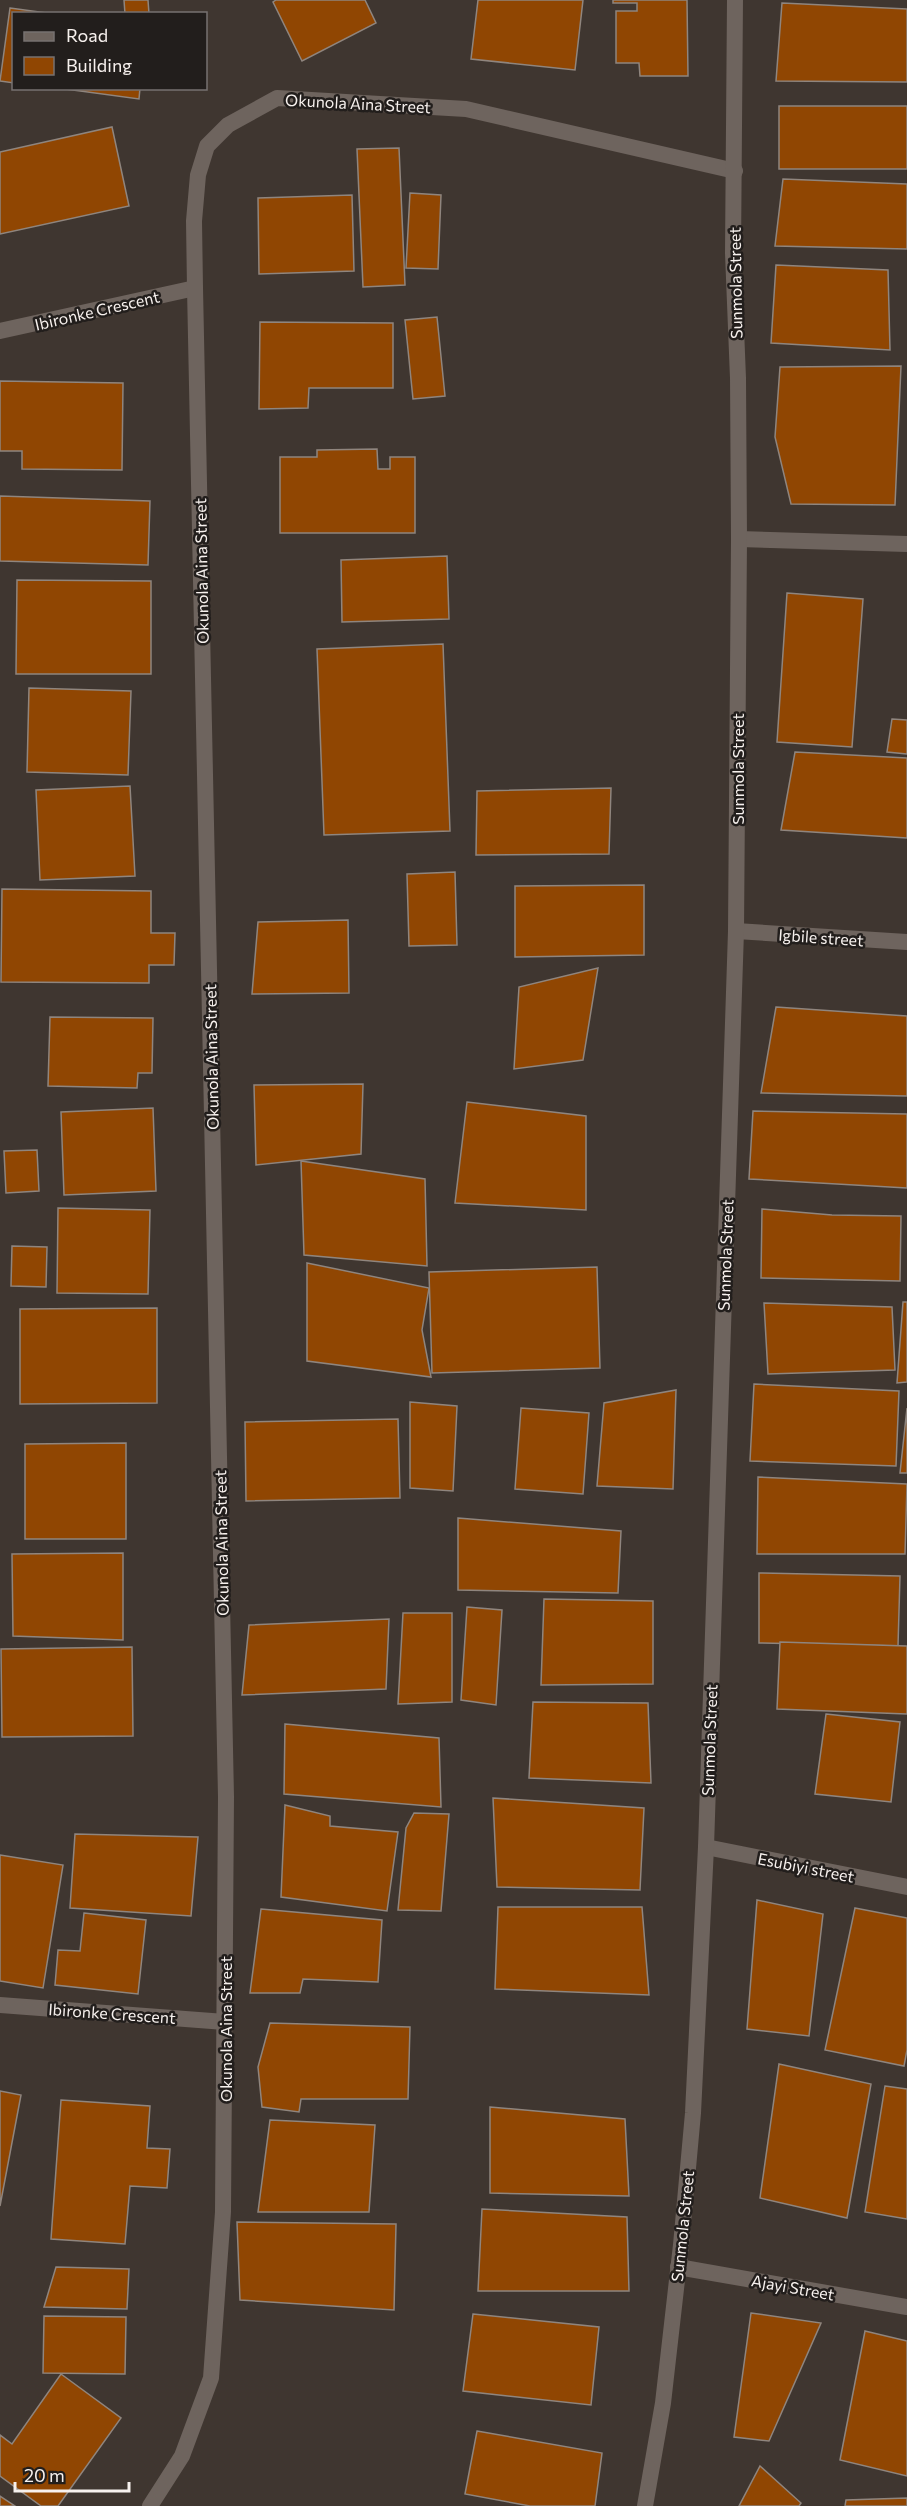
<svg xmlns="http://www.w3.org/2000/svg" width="907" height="2506" viewBox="0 0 907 2506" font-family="Commissioner,sans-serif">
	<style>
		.building { fill: #904602; stroke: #8f857e; stroke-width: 1.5 }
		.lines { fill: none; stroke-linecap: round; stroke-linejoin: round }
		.minor { stroke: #6e645e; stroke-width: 16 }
		.labels { text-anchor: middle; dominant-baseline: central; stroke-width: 5; stroke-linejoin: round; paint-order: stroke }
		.street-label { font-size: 16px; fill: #f7f1ee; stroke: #221e1c }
	</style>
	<rect width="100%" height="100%" fill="#3f3630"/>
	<!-- building -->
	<g class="building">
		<path d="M124,0H148L149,14H125Z"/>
		<path d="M276,0H365L376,23L302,61L273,2Z"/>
		<path d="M478,0H583L575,70L471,59Z"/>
		<path d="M613,0H687L688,76H640L639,63H616V11H637V3H613Z"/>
		<path d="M782,3L907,9V82L776,81Z"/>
		<path d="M10,8L54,14H14V83L0,81Z"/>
		<path d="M58,88H140L139,99Z"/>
		<rect x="779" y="106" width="128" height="63"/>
		<path d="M112,127L129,206L0,234V152Z"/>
		<path d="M399,148L405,285L363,287L357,149Z"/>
		<path d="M783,179L907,184V249L775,246Z"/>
		<path d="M410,193L441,195L438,269L406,268Z"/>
		<path d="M352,195L354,271L259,274L258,198Z"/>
		<path d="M776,265L888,270L890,350L771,343Z"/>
		<path d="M437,317L445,396L413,399L405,320Z"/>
		<path d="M260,322L393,323V388H309L308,408L259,409Z"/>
		<path d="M901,366L895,505L791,504L775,437L780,367Z"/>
		<path d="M0,381L123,383L122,470L22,469V451H0Z"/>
		<path d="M377,449L378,469H390V457H415V533H280V457H317V450Z"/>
		<path d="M0,496L150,501L148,565L0,561Z"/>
		<path d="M447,556L449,619L342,622L341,560Z"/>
		<path d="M17,580L151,581V674H16Z"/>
		<path d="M787,593L863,599L852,747L777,742Z"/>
		<path d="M443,644L450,831L324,835L317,649Z"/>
		<path d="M29,688L131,691L128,775L27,772Z"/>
		<path d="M892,719L907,720V754L887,752Z"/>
		<path d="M795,752L907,758V838L781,830Z"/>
		<path d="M130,786L135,876L40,880L36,790Z"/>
		<path d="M611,788L609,854L476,855L477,791Z"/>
		<path d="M455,872L457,945L409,946L407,874Z"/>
		<path d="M644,885V955L515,957V886Z"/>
		<path d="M2,889L151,891V933H175L174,965H149V983L1,982Z"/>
		<path d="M348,920L349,993L252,994L258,922Z"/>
		<path d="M598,968L583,1060L514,1069L519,987Z"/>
		<path d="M776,1007L907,1016V1096L761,1093Z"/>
		<path d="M50,1017L153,1018L152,1073H138L137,1088L48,1086Z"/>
		<path d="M363,1084L361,1154L256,1165L254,1085Z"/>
		<path d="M467,1102L586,1116V1210L455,1203Z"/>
		<path d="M153,1108L156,1191L64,1195L61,1112Z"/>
		<path d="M753,1111L907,1114V1188L749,1179Z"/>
		<path d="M37,1150L39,1191L6,1193L4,1151Z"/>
		<path d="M301,1161L425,1179L427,1266L304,1255Z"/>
		<path d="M58,1208L150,1210L148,1294L57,1293Z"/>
		<path d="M762,1209L832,1215L901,1216L900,1281L761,1278Z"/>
		<path d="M12,1246L47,1247L46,1287L11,1286Z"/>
		<path d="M307,1263L429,1288L422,1330L431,1377L307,1361Z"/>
		<path d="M597,1267L600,1368L432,1373L429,1272Z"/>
		<path d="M903,1302H907V1382L897,1383Z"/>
		<path d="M764,1303L892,1307L895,1370L768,1374Z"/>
		<path d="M157,1308V1403L20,1404V1309Z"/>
		<path d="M754,1384L899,1391L896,1466L750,1461Z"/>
		<path d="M676,1390L673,1489L597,1486L604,1403Z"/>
		<path d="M410,1402L457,1406L453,1491L410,1488Z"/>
		<path d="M521,1408L589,1413L583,1494L515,1489Z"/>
		<path d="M907,1408V1473H900Z"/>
		<path d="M398,1419L400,1498L246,1501L245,1422Z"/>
		<path d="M126,1443V1539H25V1444Z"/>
		<path d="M758,1477L907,1484L905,1554H757Z"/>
		<path d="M458,1518L621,1531L618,1593L458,1590Z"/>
		<path d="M123,1553V1640L13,1636L12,1554Z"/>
		<path d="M759,1573L900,1576L898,1646L759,1643Z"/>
		<path d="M544,1599L653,1601V1684L541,1685Z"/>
		<path d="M467,1607L502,1610L496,1705L461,1700Z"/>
		<path d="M403,1613H452V1702L398,1704Z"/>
		<path d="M389,1619L386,1689L242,1695L249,1625Z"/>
		<path d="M780,1642L907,1646V1714L777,1709Z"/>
		<path d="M132,1647L133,1736L2,1737L1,1649Z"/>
		<path d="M533,1702L648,1703L651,1783L529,1778Z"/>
		<path d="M826,1714L900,1722L891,1802L815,1794Z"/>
		<path d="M285,1724L439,1738L441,1807L284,1794Z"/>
		<path d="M493,1798L644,1808L640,1890L497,1887Z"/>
		<path d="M285,1805L330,1816V1826L398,1832L387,1911L281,1897Z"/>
		<path d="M414,1813L449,1814L441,1911L398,1910L406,1828Z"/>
		<path d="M75,1834L198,1837L191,1916L70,1908Z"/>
		<path d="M0,1855L63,1865L43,1988L0,1981Z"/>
		<path d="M757,1900L823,1914L809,2036L747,2029Z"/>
		<path d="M498,1907H642L649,1995L495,1989Z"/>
		<path d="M855,1908L907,1918V2050L904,2066L825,2050Z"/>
		<path d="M261,1909L382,1920L378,1982L303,1979L300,1993H250Z"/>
		<path d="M84,1913L146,1920L138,1994L55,1985L58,1950L80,1951Z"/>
		<path d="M270,2023L410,2027L408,2099H301L299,2112L262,2107L258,2067Z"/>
		<path d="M779,2064L871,2084L847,2218L760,2198Z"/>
		<path d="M885,2086L907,2089V2219L865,2212Z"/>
		<path d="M0,2091L21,2095L0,2206Z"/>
		<path d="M61,2100L150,2106L147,2148L170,2149L167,2188L130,2186L125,2244L51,2239Z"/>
		<path d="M490,2107L625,2119L629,2196L490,2193Z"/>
		<path d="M270,2120L375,2125L369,2212H258Z"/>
		<path d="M482,2209L627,2217L629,2291H478Z"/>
		<path d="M237,2222L396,2224L394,2310L240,2300Z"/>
		<path d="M56,2267L129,2269L127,2309L44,2307Z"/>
		<path d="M751,2313L821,2323L769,2441L734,2437Z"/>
		<path d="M473,2314L599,2327L591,2405L463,2391Z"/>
		<path d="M44,2316L126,2317L125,2374L43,2373Z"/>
		<path d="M865,2331L907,2341V2476L840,2460Z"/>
		<path d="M61,2374L121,2418L58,2506H41L0,2476V2435L12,2444Z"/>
		<path d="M477,2431L602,2453L595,2506H530L465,2494Z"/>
		<path d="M760,2466L801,2503L799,2506H739Z"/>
		<path d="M0,2496L15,2506H0Z"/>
		<path d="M907,2498V2506H845L846,2500Z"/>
	</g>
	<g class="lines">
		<!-- minor -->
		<g class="minor">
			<path d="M0,331L195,288"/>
			<path d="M739,539L907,544"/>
			<path d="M736,931L907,942"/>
			<path d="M706,1847L907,1887"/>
			<path d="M0,2005L225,2022"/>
			<path d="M678,2267L907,2307"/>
			<path d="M150,2506L182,2456L211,2378L223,2212L226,1797L195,288L194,221L198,175L207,146L228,125L277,98L466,109L735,171"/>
			<path d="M645,2506L663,2403L681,2245L693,2113L706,1847L736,931L739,539L738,378L733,253L735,0"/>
		</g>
	</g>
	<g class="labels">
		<!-- street labels -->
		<g class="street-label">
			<text transform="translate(358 103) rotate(3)">Okunola Aina Street</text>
			<text transform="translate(735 283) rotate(-91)">Sunmola Street</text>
			<text transform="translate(97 310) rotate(-13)">Ibironke Crescent</text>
			<text transform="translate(201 571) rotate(-91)">Okunola Aina Street</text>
			<text transform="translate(737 769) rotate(-90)">Sunmola Street</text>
			<text transform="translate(821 937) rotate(4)">Igbile street</text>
			<text transform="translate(211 1057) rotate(-91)">Okunola Aina Street</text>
			<text transform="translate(725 1255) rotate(-88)">Sunmola Street</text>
			<text transform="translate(221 1543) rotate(-91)">Okunola Aina Street</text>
			<text transform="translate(709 1740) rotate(-88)">Sunmola Street</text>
			<text transform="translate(806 1867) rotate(11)">Esubiyi street</text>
			<text transform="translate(112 2013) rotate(4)">Ibironke Crescent</text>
			<text transform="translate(225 2029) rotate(-90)">Okunola Aina Street</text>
			<text transform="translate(682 2226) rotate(-84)">Sunmola Street</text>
			<text transform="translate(793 2287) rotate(10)">Ajayi Street</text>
		</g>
	</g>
	<!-- legend -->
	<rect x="12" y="12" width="195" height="78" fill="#221e1c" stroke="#777270" stroke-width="1.5"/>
	<rect x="24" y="32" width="30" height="9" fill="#6e645e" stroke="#777270" stroke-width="1.5"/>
	<text x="66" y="42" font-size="18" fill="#f7f1ee">Road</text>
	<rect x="24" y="57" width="30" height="18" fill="#904602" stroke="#777270" stroke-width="1.5"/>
	<text x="66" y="72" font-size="18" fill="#f7f1ee">Building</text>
	<!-- scale -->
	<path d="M15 2482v9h114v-9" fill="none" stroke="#f7f1ee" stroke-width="3"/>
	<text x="24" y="2482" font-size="18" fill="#f7f1ee" stroke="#221e1c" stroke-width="4.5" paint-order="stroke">20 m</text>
</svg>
